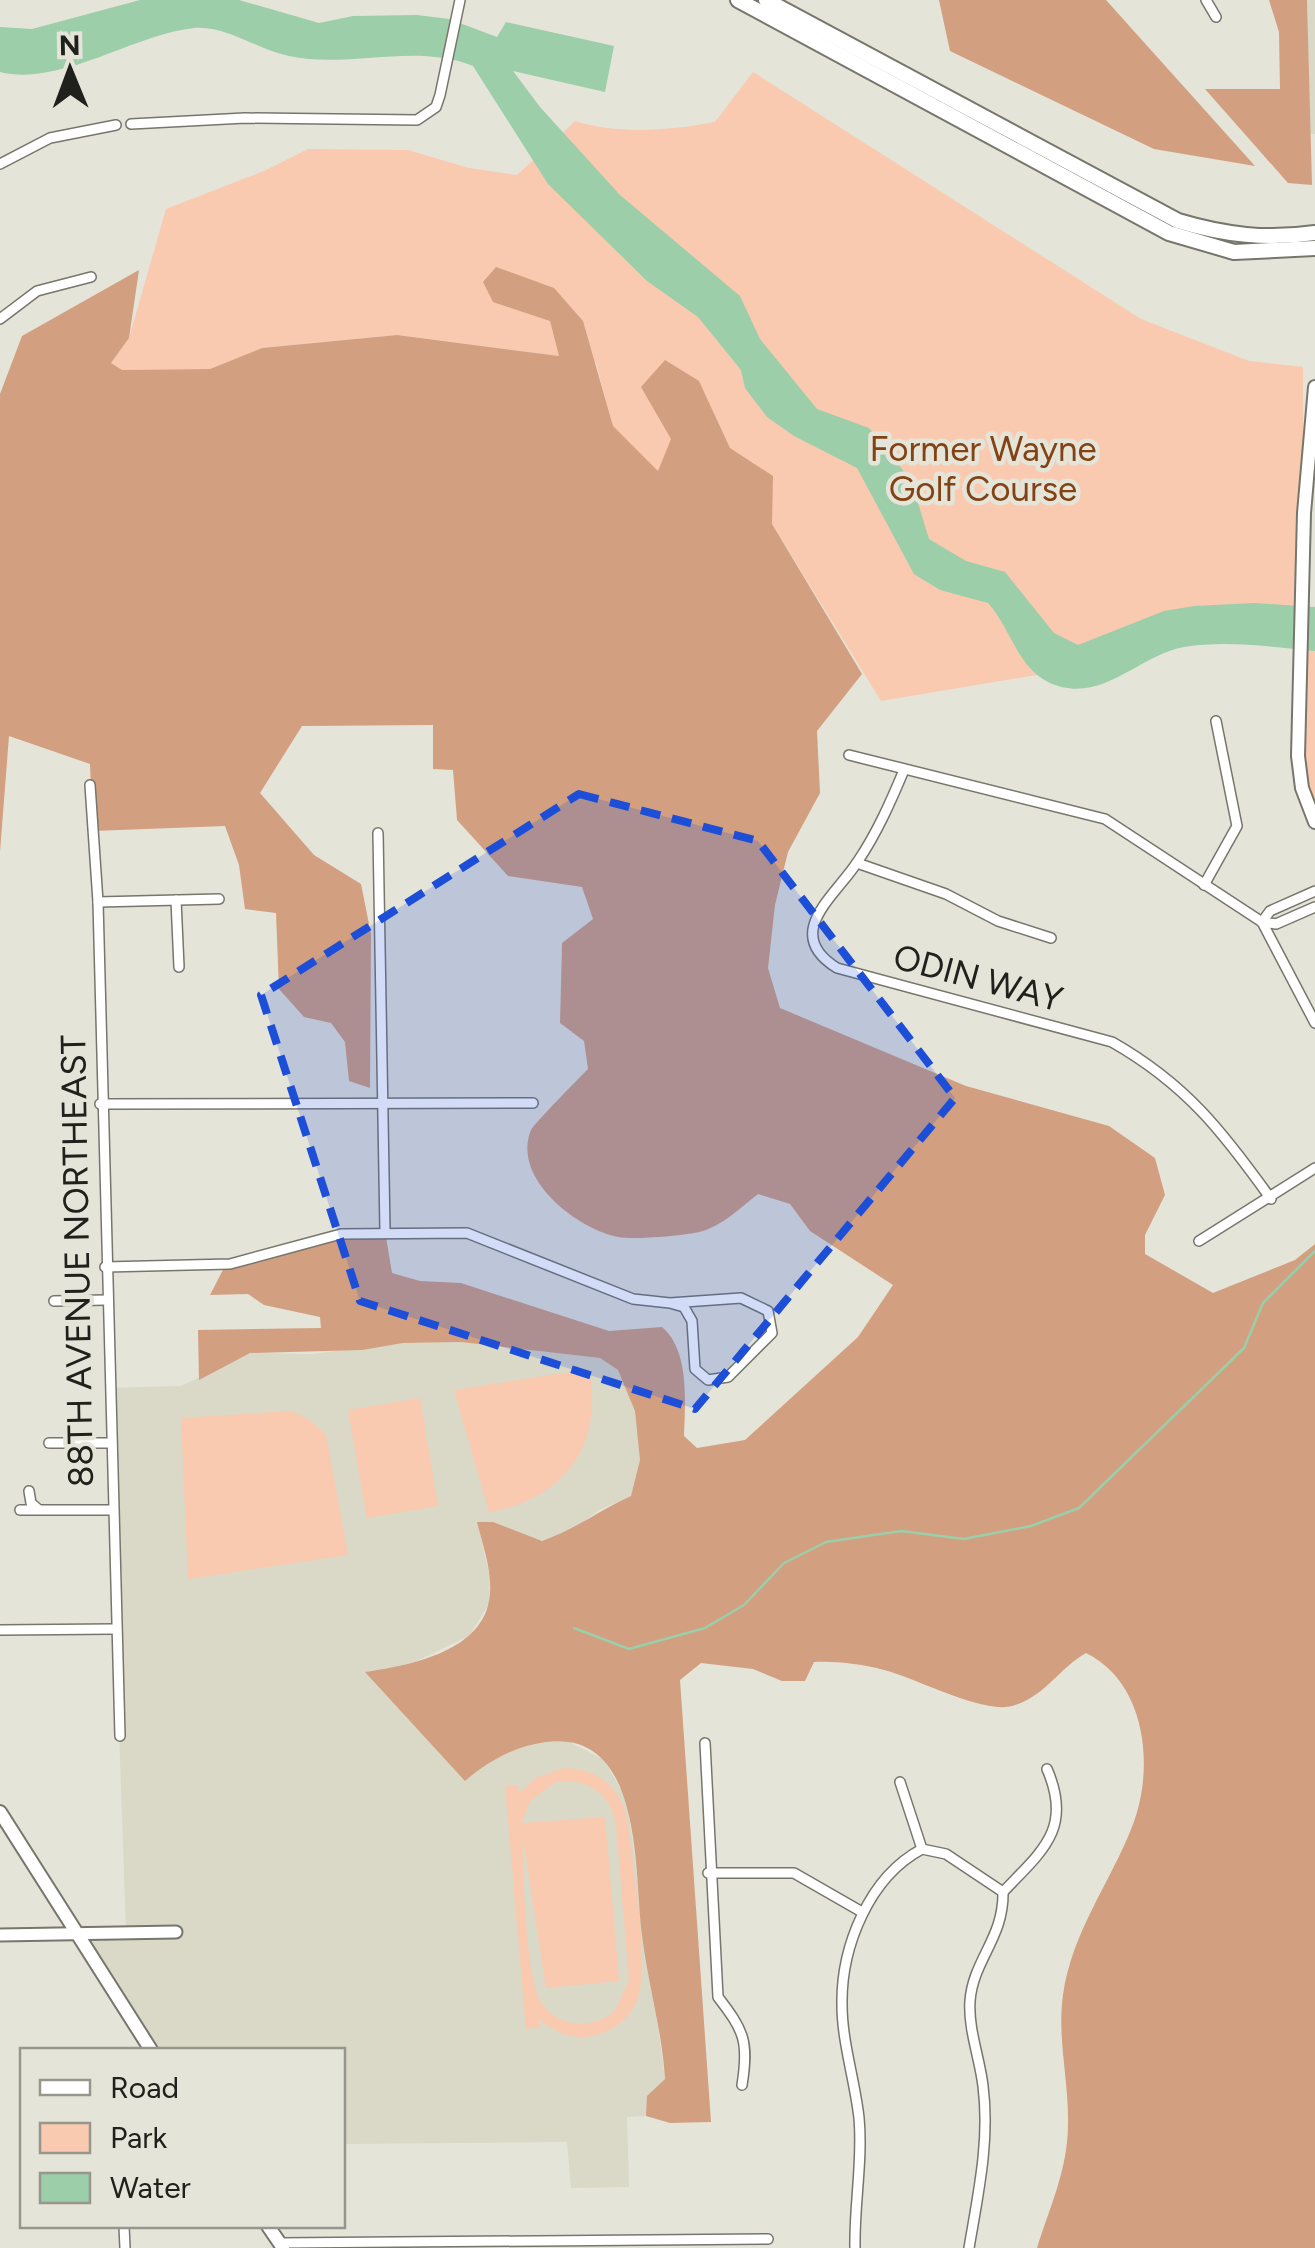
<svg xmlns="http://www.w3.org/2000/svg" width="1315" height="2248" viewBox="0 0 1315 2248" font-family="Figtree,sans-serif">
	<style>
		.built { fill: #dad8c7 }
		.green { fill: #f9caaf; fill-rule: evenodd }
		.forest { fill: #d29f80 }
		.water { fill: #9bcea9 }
		.lines { fill: none; stroke-linecap: round; stroke-linejoin: round }
		.stream { stroke: #9bcea9; stroke-width: 2.5 }
		.minor-casing { stroke: #77766c; stroke-width: 12 }
		.tertiary-casing { stroke: #77766c; stroke-width: 15 }
		.secondary-casing { stroke: #77766c; stroke-width: 16 }
		.primary-casing { stroke: #77766c; stroke-width: 18 }
		.minor { stroke: #fff; stroke-width: 9 }
		.tertiary { stroke: #fff; stroke-width: 11 }
		.secondary { stroke: #fff; stroke-width: 12 }
		.primary { stroke: #fff; stroke-width: 14 }
		.marked { fill: #1d4ed8; fill-opacity: 0.2; stroke: #1d4ed8; stroke-width: 8; stroke-dasharray: 20 12; stroke-linejoin: round }
		.labels { text-anchor: middle; dominant-baseline: central; stroke-width: 9; stroke-linejoin: round; paint-order: stroke }
		.park-label { font-size: 35px; fill: #824213; stroke: #e5e4d9 }
		.street-label { font-size: 35px; fill: #20201c; stroke: #e5e4d9 }
	</style>
	<rect width="100%" height="100%" fill="#e5e4d9"/>
	<!-- built -->
	<g class="built">
		<path d="M1307,0H1315V134H1310Z"/>
		<path d="M461,1342L600,1358L618,1370L636,1411L640,1460L632,1496L601,1509L570,1531L542,1541L493,1522H477L490,1577L489,1604L469,1636L406,1666L367,1672L485,1763L530,1744L566,1740L604,1760L627,1800L665,2079L648,2096L646,2116L627,2117L629,2187L571,2188L567,2142L343,2144L342,2050H151L78,1934L126,1931L107,1388L181,1386L250,1353L312,1354L403,1343Z"/>
	</g>
	<!-- green -->
	<g class="green">
		<path d="M753,72L1141,319L1249,361L1303,367V627L1245,629L1078,668L881,701L772,524V476L730,448L699,381L659,472L613,427L596,363L550,321L559,356L397,335L262,348L210,369L122,370L111,363L129,338L166,209L264,171L308,149L408,150L469,168L517,175L575,121C617,135 673,130 715,122Z"/>
		<path d="M1304,629L1315,630V822L1302,788Z"/>
		<path d="M589,1369C604,1445 564,1500 489,1512L454,1390Z"/>
		<path d="M420,1398L438,1506L367,1518L348,1410Z"/>
		<path d="M291,1411L310,1420L326,1435L348,1555L188,1579L181,1418Z"/>
		<path d="M563,1768C598,1768 622,1788 628,1823C632,1864 649,1957 639,1994C634,2014 617,2030 596,2035C575,2041 555,2033 539,2019V2027L526,2029L505,1786L518,1785L519,1794L534,1779ZM556,1782C587,1778 610,1793 616,1824L629,1981L615,2011C590,2032 550,2027 537,1994C526,1963 522,1871 523,1837L546,1988L619,1981L605,1817L522,1823L530,1801Z"/>
	</g>
	<!-- forest -->
	<g class="forest">
		<path d="M939,0H1106L1255,166L1154,149L950,51Z"/>
		<path d="M1269,0H1307L1312,185L1288,183L1205,89H1280L1279,32Z"/>
		<path d="M496,267L554,288L583,321L613,426L658,471L671,439L641,387L665,360L699,381L730,448L773,476L772,524L862,674L817,731L820,793L788,852L775,905L768,968L780,1008L966,1086L1109,1126L1155,1158L1165,1195L1145,1235V1254L1213,1293L1295,1260L1315,1244V2248H1037C1050,2206 1068,2169 1068,2124C1069,2080 1057,2039 1063,1995C1072,1932 1109,1885 1132,1827C1155,1769 1147,1683 1086,1653C1058,1669 1045,1697 1012,1706C982,1714 916,1678 884,1670C862,1664 837,1661 814,1662L805,1681H782L753,1669L701,1663L680,1680L711,2122L670,2123L646,2116L647,2096L665,2079C662,2030 648,1984 642,1935C634,1873 644,1729 546,1742C515,1746 488,1761 465,1781L365,1672C408,1666 480,1652 489,1601C494,1575 483,1547 477,1522H493L542,1541C574,1530 600,1510 631,1496L640,1460L635,1411L618,1370L600,1358L461,1342L403,1343L362,1350L250,1353L199,1380L198,1330L321,1328L320,1317L264,1305L248,1294L210,1295L226,1264L341,1234L385,1231L392,1273L420,1281L461,1283L609,1331L662,1327C690,1351 685,1401 684,1436L697,1448L745,1440L858,1337L893,1285L810,1231L790,1204L758,1194C740,1208 718,1230 694,1233C678,1236 632,1240 618,1237C577,1229 511,1178 531,1130C533,1125 581,1076 588,1069L584,1041L560,1023L562,943L593,919L582,887L508,876L457,820L453,770L433,769V725L302,726L260,793L314,855L361,884L371,934L370,1088L349,1081L345,1042L331,1023L304,1017L279,989L276,913L245,909L239,865L225,826L93,831L90,764L9,736L0,852V394L22,336L139,270L129,338L111,363L122,370L210,369L262,348L397,335L559,356L550,321L493,302L483,282Z"/>
	</g>
	<!-- water -->
	<path class="water" d="M140,0H239L319,23L353,16L417,15L449,19L497,37L506,22L614,46L605,92L513,71L540,107L620,195L740,296L760,339L817,409L869,428L911,480L929,539L966,561L1005,572L1054,633L1078,645L1164,611L1194,606L1254,603L1315,607V651C1272,647 1227,640 1184,647C1138,655 1100,707 1048,682C1017,666 1010,627 988,603L940,590L914,574L857,468L794,436L767,417L745,388L741,370L698,317L647,281L548,184L473,66C415,42 350,69 289,56C258,50 226,25 194,28C134,34 60,87 0,72V27L32,29Z"/>
	<g class="lines">
		<!-- stream -->
		<path class="stream" d="M574,1628L629,1649L705,1628L744,1605L784,1563L826,1542L901,1531L964,1539L1031,1526L1079,1508L1244,1348L1263,1303L1315,1251"/>
		<defs>
			<g id="minor">
				<path d="M1206,0L1216,17"/>
				<path d="M131,124L245,118L417,120L436,107L440,95L460,0"/>
				<path d="M0,164L50,138L116,125"/>
				<path d="M0,319L37,291L91,277"/>
				<path d="M849,755L1105,819L1262,922L1276,924L1315,907"/>
				<path d="M904,770C891,801 877,833 858,861C836,896 781,933 837,968L1112,1042C1186,1084 1223,1132 1271,1199"/>
				<path d="M90,785L98,902L120,1736"/>
				<path d="M378,833L385,1231"/>
				<path d="M857,863L946,894L998,921L1051,938"/>
				<path d="M1204,885L1237,826L1216,721"/>
				<path d="M176,900L179,967"/>
				<path d="M98,902L219,899"/>
				<path d="M1262,922L1315,1023"/>
				<path d="M1262,922L1270,911L1315,891"/>
				<path d="M100,1104L533,1103"/>
				<path d="M1199,1241L1315,1168"/>
				<path d="M105,1267L230,1264L341,1234L467,1233L633,1299L670,1303L741,1298L768,1311L772,1333L728,1377L708,1380L695,1369L692,1321L684,1307L670,1303"/>
				<path d="M54,1301L106,1300"/>
				<path d="M49,1443H109"/>
				<path d="M29,1491L31,1503L38,1509"/>
				<path d="M20,1510H111"/>
				<path d="M0,1630L114,1629"/>
				<path d="M705,1743L718,1997C744,2031 749,2041 742,2085"/>
				<path d="M900,1782L922,1849"/>
				<path d="M708,1873H794L862,1912"/>
				<path d="M1003,1892C1042,1851 1073,1829 1047,1769"/>
				<path d="M124,2226L125,2248"/>
				<path d="M280,2243L768,2239"/>
				<path d="M855,2248C854,2205 863,2161 859,2118C855,2081 842,2042 842,2005C841,1947 869,1877 922,1849L946,1854L1003,1892"/>
				<path d="M969,2248C978,2194 990,2141 983,2086C980,2059 968,2029 970,2001C973,1960 1004,1938 1003,1892"/>
			</g>
			<path id="tertiary" d="M0,1935L176,1932"/>
			<g id="secondary">
				<path d="M1315,387L1304,513L1298,756L1302,788L1315,822"/>
				<path d="M0,1812L151,2050"/>
				<path d="M268,2226L283,2248"/>
			</g>
			<g id="primary">
				<path d="M738,0L1169,233L1234,252L1315,248"/>
				<path d="M766,0L1178,221C1225,235 1267,240 1315,233"/>
			</g>
		</defs>
		<!-- minor casing -->
		<use href="#minor" class="minor-casing"/>
		<!-- tertiary casing -->
		<use href="#tertiary" class="tertiary-casing"/>
		<!-- secondary casing -->
		<use href="#secondary" class="secondary-casing"/>
		<!-- primary casing -->
		<use href="#primary" class="primary-casing"/>
		<!-- minor -->
		<use href="#minor" class="minor"/>
		<!-- tertiary -->
		<use href="#tertiary" class="tertiary"/>
		<!-- secondary -->
		<use href="#secondary" class="secondary"/>
		<!-- primary -->
		<use href="#primary" class="primary"/>
	</g>
	<!-- marked area -->
	<path class="marked" d="M579,794L758,841L955,1098L695,1409L360,1301L261,995Z"/>
	<g class="labels">
		<!-- park labels -->
		<g class="park-label">
			<text x="983" y="449">Former Wayne<tspan x="983" dy="40">Golf Course</tspan></text>
		</g>
		<!-- street labels -->
		<g class="street-label">
			<text transform="translate(978 978) rotate(15)">ODIN WAY</text>
			<text transform="translate(77 1261) rotate(-91)">88TH AVENUE NORTHEAST</text>
		</g>
	</g>
	<!-- legend -->
	<rect x="20" y="2048" width="325" height="180" fill="#e5e4d9" stroke="#96968d" stroke-width="2.5"/>
	<rect x="40" y="2080" width="50" height="15" fill="#ffffff" stroke="#96968d" stroke-width="2.5"/>
	<text x="110" y="2098" font-size="30" fill="#20201c">Road</text>
	<rect x="40" y="2123" width="50" height="30" fill="#f9caaf" stroke="#96968d" stroke-width="2.5"/>
	<text x="110" y="2148" font-size="30" fill="#20201c">Park</text>
	<rect x="40" y="2173" width="50" height="30" fill="#9bcea9" stroke="#96968d" stroke-width="2.5"/>
	<text x="110" y="2198" font-size="30" fill="#20201c">Water</text>
	<!-- north arrow -->
	<g transform="translate(70 70) rotate(359)" stroke="#e5e4d9" stroke-width="8" paint-order="stroke">
	<path d="M0-8L18 38L0 25L-18 38Z" fill="#20201c"/>
	<text y="-15" font-size="28" font-weight="bold" text-anchor="middle" fill="#20201c">N</text>
	</g>
</svg>
